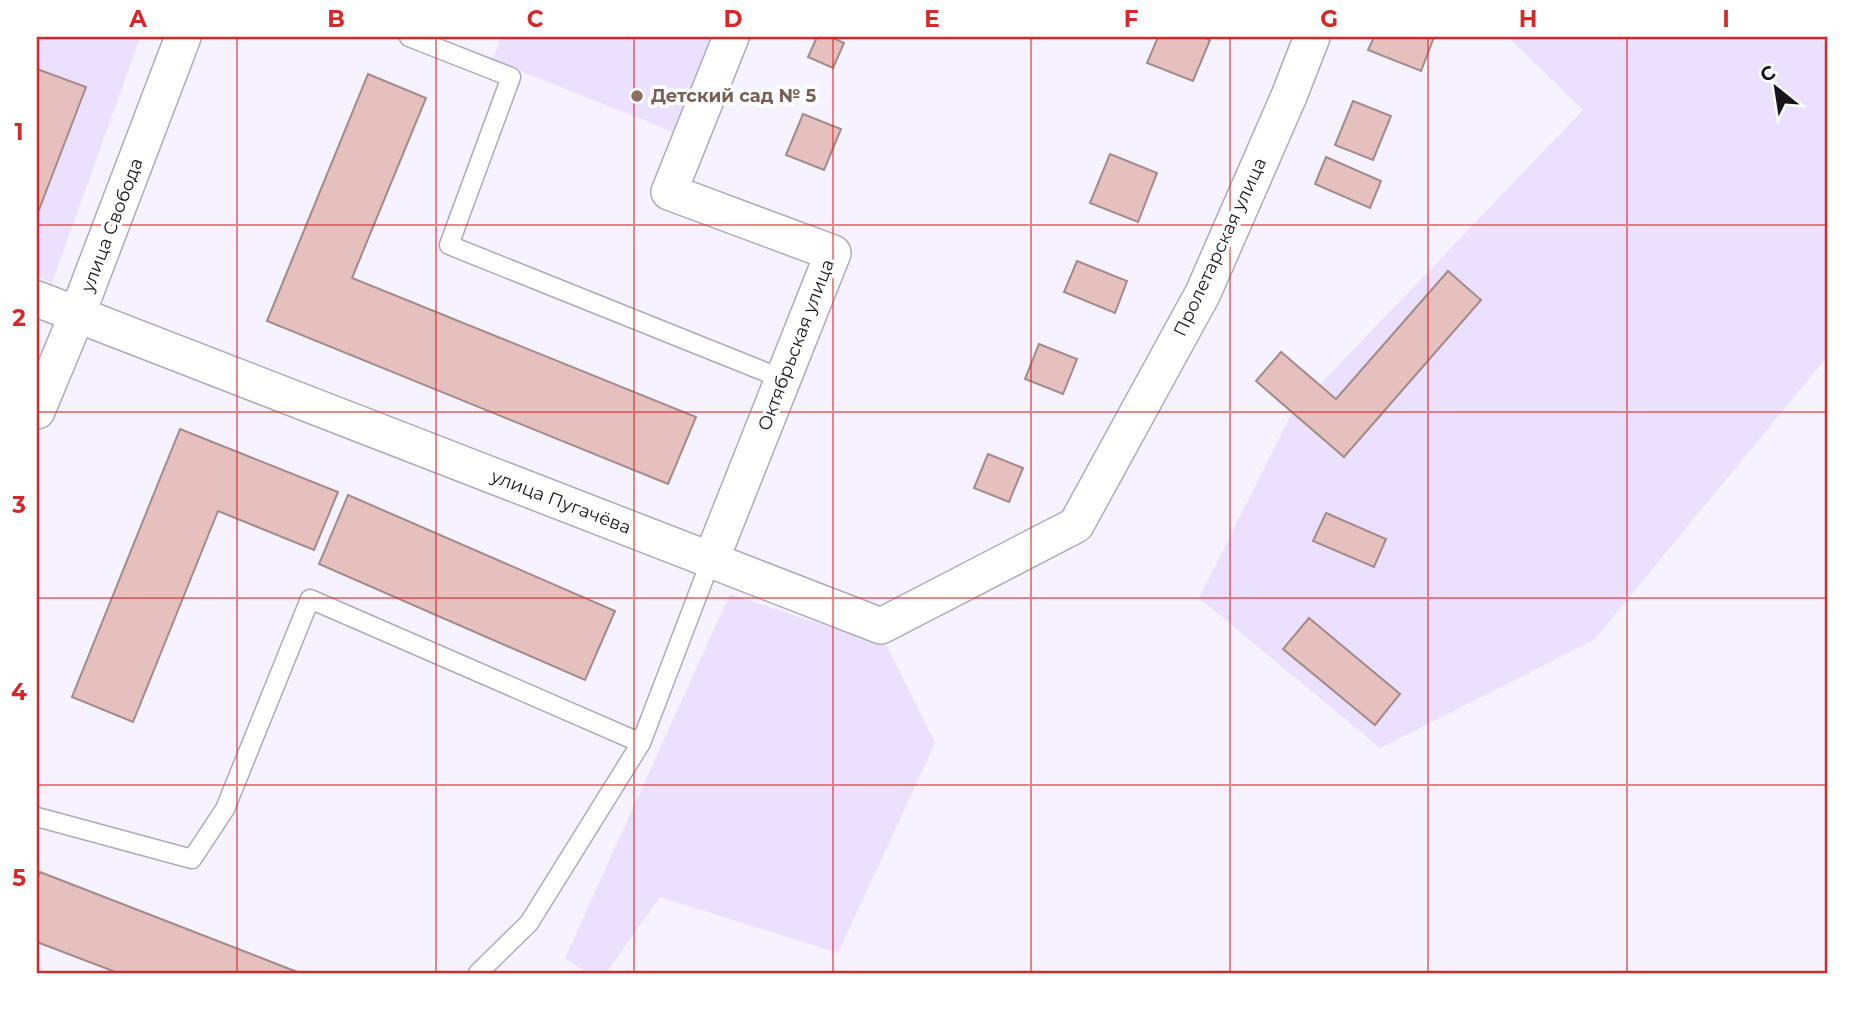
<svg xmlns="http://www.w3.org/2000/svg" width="1864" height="1010" viewBox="0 0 1864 1010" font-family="Montserrat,sans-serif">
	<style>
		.built { fill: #ebe1fe }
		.building { fill: #e6c0bf; stroke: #a38b8a; stroke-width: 2 }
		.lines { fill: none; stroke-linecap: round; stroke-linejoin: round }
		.lane-casing { stroke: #b0a9bd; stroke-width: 21 }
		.street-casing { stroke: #b0a9bd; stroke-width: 38 }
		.lane { stroke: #fff; stroke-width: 18 }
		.street { stroke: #fff; stroke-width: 35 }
		.grid { fill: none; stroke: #d62828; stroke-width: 2; stroke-opacity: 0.55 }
		.education-dot { fill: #8d6e63; stroke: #fff; stroke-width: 2.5 }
		.labels { text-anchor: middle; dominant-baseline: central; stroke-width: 7; stroke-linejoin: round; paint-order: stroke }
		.education-label { font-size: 18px; font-weight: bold; fill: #785e54; stroke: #fff; text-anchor: start }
		.street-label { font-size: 18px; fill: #17141c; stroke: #fff }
		.neatline { fill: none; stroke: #d62828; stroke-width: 2.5 }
		.grid-label { font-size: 23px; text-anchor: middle; font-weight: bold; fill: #d62828 }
	</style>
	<rect width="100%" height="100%" fill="#f6f2ff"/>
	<!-- built -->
	<g class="built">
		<path d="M37,37H140L52,283L37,277Z"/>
		<path d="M502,37H714L676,133L492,60Z"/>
		<path d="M1508,37H1820L1827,48V357L1594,640L1380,748L1199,598L1291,415L1583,110Z"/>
		<path d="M730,594L887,646L935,743L838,953L660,897L606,973H587L565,958Z"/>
	</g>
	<!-- building -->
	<g class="building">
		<path d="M817,37H831L844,43L833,68L808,57Z"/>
		<path d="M1158,37H1202L1210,40L1193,81L1147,63Z"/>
		<path d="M1374,37H1434L1421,71L1368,50Z"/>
		<path d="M37,69L86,87L37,215Z"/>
		<path d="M368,74L426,98L352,278L696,417L668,484L267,321Z"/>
		<path d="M1353,101L1391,116L1373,160L1335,145Z"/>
		<path d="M803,114L841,129L824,170L786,155Z"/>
		<path d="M1110,154L1157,173L1138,222L1090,203Z"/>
		<path d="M1326,157L1381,181L1370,208L1315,184Z"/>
		<path d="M1077,261L1127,281L1115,313L1064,292Z"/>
		<path d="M1448,271L1481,300L1344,457L1256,381L1281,352L1336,399Z"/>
		<path d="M1039,344L1077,359L1063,394L1025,379Z"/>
		<path d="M180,429L338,492L314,550L218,511L133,722L72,697Z"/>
		<path d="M988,454L1023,468L1009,502L974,488Z"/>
		<path d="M348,495L615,611L585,680L319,564Z"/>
		<path d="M1326,513L1386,539L1374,567L1313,541Z"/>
		<path d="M1309,618L1400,694L1375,725L1283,649Z"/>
		<path d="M40,872L300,973H118L37,942V881Z"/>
	</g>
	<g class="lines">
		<defs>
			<g id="lane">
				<path d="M409,37L511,77L449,245L783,379"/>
				<path d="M37,817L192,859L225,809L310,599L641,743L711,560"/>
				<path d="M478,973L529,923L641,743"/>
			</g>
			<g id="street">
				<path d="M37,299L881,626L1076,525L1203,293L1289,96L1312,37"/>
				<path d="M37,411L77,315L183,37"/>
				<path d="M711,560L833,253L669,192L731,37"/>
			</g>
		</defs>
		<!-- lane casing -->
		<use href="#lane" class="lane-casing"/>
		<!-- street casing -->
		<use href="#street" class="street-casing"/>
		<!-- lane -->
		<use href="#lane" class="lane"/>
		<!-- street -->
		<use href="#street" class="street"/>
	</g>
	<!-- grid -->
	<path class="grid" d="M237,37V973M436,37V973M634,37V973M833,37V973M1031,37V973M1230,37V973M1428,37V973M1627,37V973M37,225H1827M37,412H1827M37,598H1827M37,785H1827"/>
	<!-- markers -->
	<circle class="education-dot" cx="637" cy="96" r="7"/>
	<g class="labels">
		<!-- education labels -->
		<g class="education-label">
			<text x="651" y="96">Детский сад № 5</text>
		</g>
		<!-- street labels -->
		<g class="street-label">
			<text transform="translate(112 225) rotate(-69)">улица Свобода</text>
			<text transform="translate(1220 247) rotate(-65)">Пролетарская улица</text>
			<text transform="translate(796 345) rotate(-69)">Октябрьская улица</text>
			<text transform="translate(561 502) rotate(21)">улица Пугачёва</text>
		</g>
	</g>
	<!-- border -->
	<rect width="1864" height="1010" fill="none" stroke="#ffffff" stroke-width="77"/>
	<!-- north arrow -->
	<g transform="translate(1776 88) rotate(330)" stroke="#ffffff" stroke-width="5" paint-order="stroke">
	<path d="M0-5L12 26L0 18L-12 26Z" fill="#17141c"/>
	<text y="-10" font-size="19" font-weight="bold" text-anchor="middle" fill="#17141c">С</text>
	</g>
	<rect x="38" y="38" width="1788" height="934" class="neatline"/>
	<g class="grid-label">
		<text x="138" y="27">A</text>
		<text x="336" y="27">B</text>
		<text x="535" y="27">C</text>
		<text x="733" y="27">D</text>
		<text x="932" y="27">E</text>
		<text x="1131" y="27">F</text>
		<text x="1329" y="27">G</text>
		<text x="1528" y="27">H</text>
		<text x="1726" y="27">I</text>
		<text x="19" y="140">1</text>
		<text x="19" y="326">2</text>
		<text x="19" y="513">3</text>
		<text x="19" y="700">4</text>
		<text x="19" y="886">5</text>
	</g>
</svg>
